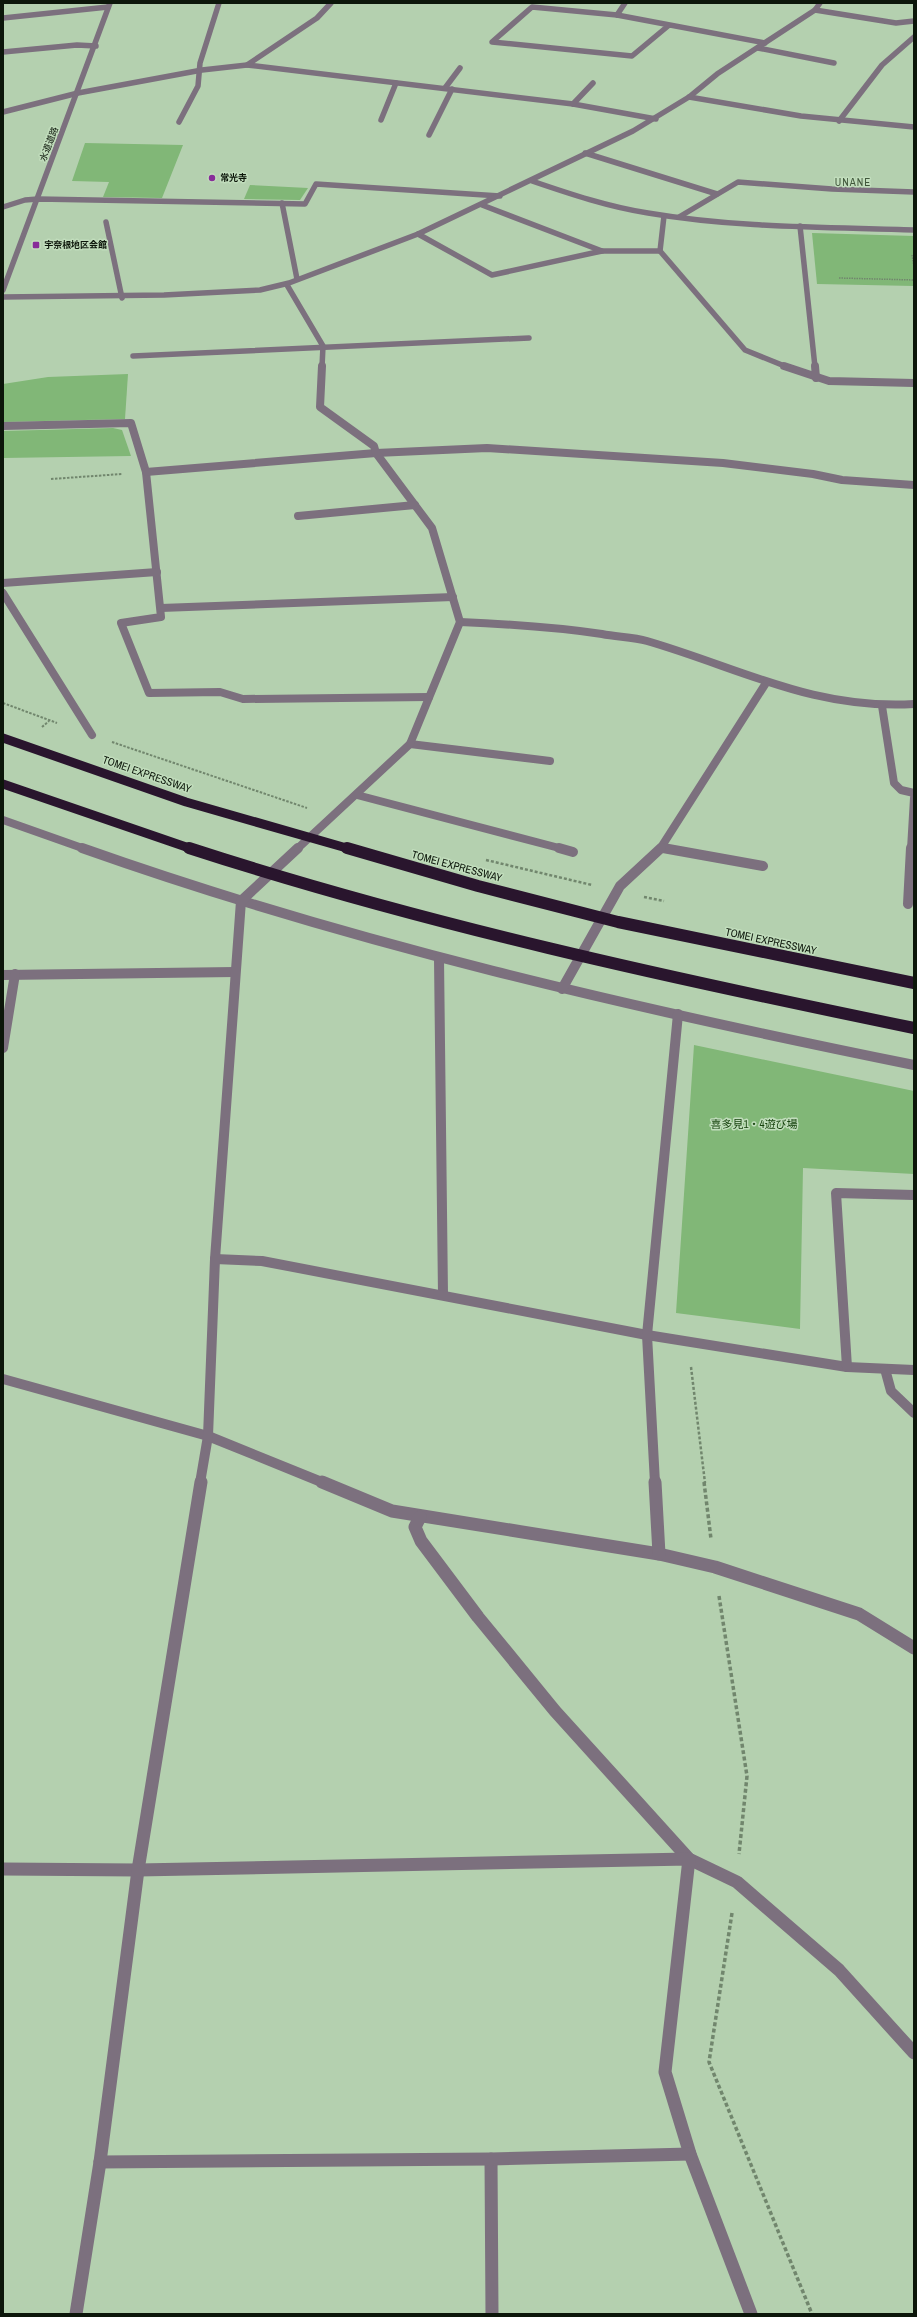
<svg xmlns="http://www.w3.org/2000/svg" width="917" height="2317" viewBox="0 0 917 2317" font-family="'Archivo Narrow','Noto Sans JP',sans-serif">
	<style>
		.green { fill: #81b777 }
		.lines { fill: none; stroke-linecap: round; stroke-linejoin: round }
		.path-far3 { stroke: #71866d; stroke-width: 1.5; stroke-dasharray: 1.5 1; stroke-linecap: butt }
		.path-far2 { stroke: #71866d; stroke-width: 2; stroke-dasharray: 2.5 1.5; stroke-linecap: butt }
		.path-far1 { stroke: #71866d; stroke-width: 2.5; stroke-dasharray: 3 2; stroke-linecap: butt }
		.path { stroke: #71866d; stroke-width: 3.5; stroke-dasharray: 4 2.5; stroke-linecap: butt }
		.minor-far3 { stroke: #7c707e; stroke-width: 5.5 }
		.minor-far2 { stroke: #7c707e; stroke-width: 8 }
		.minor-far1 { stroke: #7c707e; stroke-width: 10 }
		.minor { stroke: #7c707e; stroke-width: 13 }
		.highway-bridge-far1 { stroke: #29152d; stroke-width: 9 }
		.highway-bridge { stroke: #29152d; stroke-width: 12 }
		.poi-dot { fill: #882d99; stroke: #c1ddbc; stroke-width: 1.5 }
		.labels { text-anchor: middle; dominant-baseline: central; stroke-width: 3; stroke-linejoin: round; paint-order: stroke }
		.far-street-label { font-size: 9px; fill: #0c160a; stroke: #c1ddbc }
		.far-poi-label { font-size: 9px; font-weight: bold; fill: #0c160a; stroke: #c1ddbc; text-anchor: start }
		.far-quarter-label { font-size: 11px; letter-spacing: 1px; fill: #40573b; stroke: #c1ddbc }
		.street-label { font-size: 11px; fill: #0c160a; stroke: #c1ddbc }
		.park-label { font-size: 11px; fill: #16430d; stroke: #c1ddbc }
	</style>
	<rect width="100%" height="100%" fill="#b4d0af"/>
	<!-- green -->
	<g class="green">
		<path d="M85,143L183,145L162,198L103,197L109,182L72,181Z"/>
		<path d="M250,185L308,188L300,200L244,199Z"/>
		<path d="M812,233L914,236V286L817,284Z"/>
		<path d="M128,374L125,419L3,422V384L48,377Z"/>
		<path d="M113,428L122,430L131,456L3,458V431Z"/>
		<path d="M694,1045L914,1091V1174L803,1168L800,1329L676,1313Z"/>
	</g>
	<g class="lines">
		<!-- path-far3 -->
		<g class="path-far3">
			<path d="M912,255L914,267"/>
			<path d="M839,278L914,280"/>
		</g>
		<!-- path-far2 -->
		<g class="path-far2">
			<path d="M51,479L122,474"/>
			<path d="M3,703L57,723"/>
			<path d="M42,727L49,721"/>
			<path d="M112,742L307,808"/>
		</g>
		<!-- path-far1 -->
		<g class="path-far1">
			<path d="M486,860L592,885"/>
			<path d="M644,897L664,901"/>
			<path d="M691,1367L705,1483"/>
		</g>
		<!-- path -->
		<g class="path">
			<path d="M704,1482L711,1539"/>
			<path d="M719,1596L747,1776L739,1854"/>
			<path d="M732,1913L709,2062L812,2314"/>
		</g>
		<!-- minor-far3 -->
		<g class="minor-far3">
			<path d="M815,10L896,23L914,21"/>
			<path d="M617,15L625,3"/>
			<path d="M3,18L108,7"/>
			<path d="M668,26L632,56L492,42L532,7L617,15L765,43"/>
			<path d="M758,48L834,63"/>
			<path d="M3,52L77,45L96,46"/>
			<path d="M247,65L573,104L656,119"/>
			<path d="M445,88L460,68"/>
			<path d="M689,97L801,116L914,127"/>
			<path d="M573,104L593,83"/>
			<path d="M3,112L78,93L202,70L247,65L317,18L331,3"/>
			<path d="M381,120L396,83"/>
			<path d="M839,121L882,65L914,37"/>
			<path d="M179,122L198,86L200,63L219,3"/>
			<path d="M429,135L452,89"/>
			<path d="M585,153L717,194"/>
			<path d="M532,181C570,194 609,207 648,213C736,228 826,227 914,230"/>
			<path d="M282,203L297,279"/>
			<path d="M482,205L602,251"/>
			<path d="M3,207L25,200L38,199L305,204L316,184L500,196"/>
			<path d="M664,216L660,251L745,350L787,367"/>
			<path d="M679,217L738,182L832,189L914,192"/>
			<path d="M106,222L122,298"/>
			<path d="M800,226L815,367"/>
			<path d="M418,234L492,275L602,251H660"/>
			<path d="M287,285L323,346L322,367"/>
			<path d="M3,290L110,3"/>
			<path d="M3,297L164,295L260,290L289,283L418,234L633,131L689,97L717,74L815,10L820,3"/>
			<path d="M133,356L529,338"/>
		</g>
		<!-- minor-far2 -->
		<g class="minor-far2">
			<path d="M784,366L829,381L914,383"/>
			<path d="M815,366L816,378"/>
			<path d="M3,426L131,423L146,472L161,617L121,623L149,693L220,692L243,699L429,697"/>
			<path d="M146,472L376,453L487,448L723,463L813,474L842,480L914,485"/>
			<path d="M298,516L415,505"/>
			<path d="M3,583L157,572"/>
			<path d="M3,593L92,735"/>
			<path d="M161,608L453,597"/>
			<path d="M460,622C508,624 555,627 602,634C617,637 633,637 647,641C740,668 813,710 914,704"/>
			<path d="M882,706L894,783L901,790L914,793"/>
			<path d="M410,744L550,761"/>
			<path d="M357,795L563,849"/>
			<path d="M3,820L85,849"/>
			<path d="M661,848L668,849"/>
			<path d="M297,849L410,744L460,622L432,528L376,453L374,446L320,407L322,366"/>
			<path d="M660,849L766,683"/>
			<path d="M911,849L914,798"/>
		</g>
		<!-- minor-far1 -->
		<g class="minor-far1">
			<path d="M82,848C353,944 632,1008 914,1065"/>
			<path d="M559,848L573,852"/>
			<path d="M663,848L763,866"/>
			<path d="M908,904L911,848"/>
			<path d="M439,959L443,1295"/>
			<path d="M3,975L235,972"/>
			<path d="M562,989L620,886L661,848"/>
			<path d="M3,1048L15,974"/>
			<path d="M215,1259L262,1261L647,1335L847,1367L914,1370"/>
			<path d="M847,1367L836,1193L914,1195"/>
			<path d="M885,1369L891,1391L914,1413"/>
			<path d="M3,1379L208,1436L324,1483"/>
			<path d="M200,1483L208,1436L215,1259L241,901L298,848"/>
			<path d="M655,1483L647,1335L678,1014"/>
		</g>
		<!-- minor -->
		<g class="minor">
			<path d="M322,1482L392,1511L659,1554L715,1567L859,1614L914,1648"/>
			<path d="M655,1482L659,1554"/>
			<path d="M420,1517L415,1527L421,1541L478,1617L555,1711L689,1859L737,1882L839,1970L914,2053"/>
			<path d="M3,1869L138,1870L689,1859L665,2072L690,2154L751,2314"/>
			<path d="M491,2159L492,2314"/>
			<path d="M100,2162L491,2159L690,2154"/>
			<path d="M76,2314L100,2162L138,1870L201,1482"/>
		</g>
		<!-- highway-bridge-far1 -->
		<g class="highway-bridge-far1">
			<path d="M3,738L186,802L350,849"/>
			<path d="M3,784L192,849"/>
		</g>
		<!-- highway-bridge -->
		<g class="highway-bridge">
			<path d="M189,848C426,925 670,978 914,1028"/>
			<path d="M347,848L478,886L618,922L914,983"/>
		</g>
	</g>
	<!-- markers -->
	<g class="poi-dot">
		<circle cx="212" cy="178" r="4"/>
		<rect x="32" y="241" width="8" height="8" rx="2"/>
	</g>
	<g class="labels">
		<!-- far-street labels -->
		<g class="far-street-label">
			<text transform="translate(49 144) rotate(-69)">水道道路</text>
		</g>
		<!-- far-poi labels -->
		<g class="far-poi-label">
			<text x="220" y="178">常光寺</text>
			<text x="44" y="245">宇奈根地区会館</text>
		</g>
		<!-- far-quarter labels -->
		<g class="far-quarter-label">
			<text x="853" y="182">UNANE</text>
		</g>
		<!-- street labels -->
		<g class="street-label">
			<text transform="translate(147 774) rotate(19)">TOMEI EXPRESSWAY</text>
			<text transform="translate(457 866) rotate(15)">TOMEI EXPRESSWAY</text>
			<text transform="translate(771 941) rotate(12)">TOMEI EXPRESSWAY</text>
		</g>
		<!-- park labels -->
		<g class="park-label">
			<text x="754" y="1124">喜多見1・4遊び場</text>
		</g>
	</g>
	<!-- border -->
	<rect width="917" height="2317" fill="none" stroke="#0c160a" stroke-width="8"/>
</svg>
